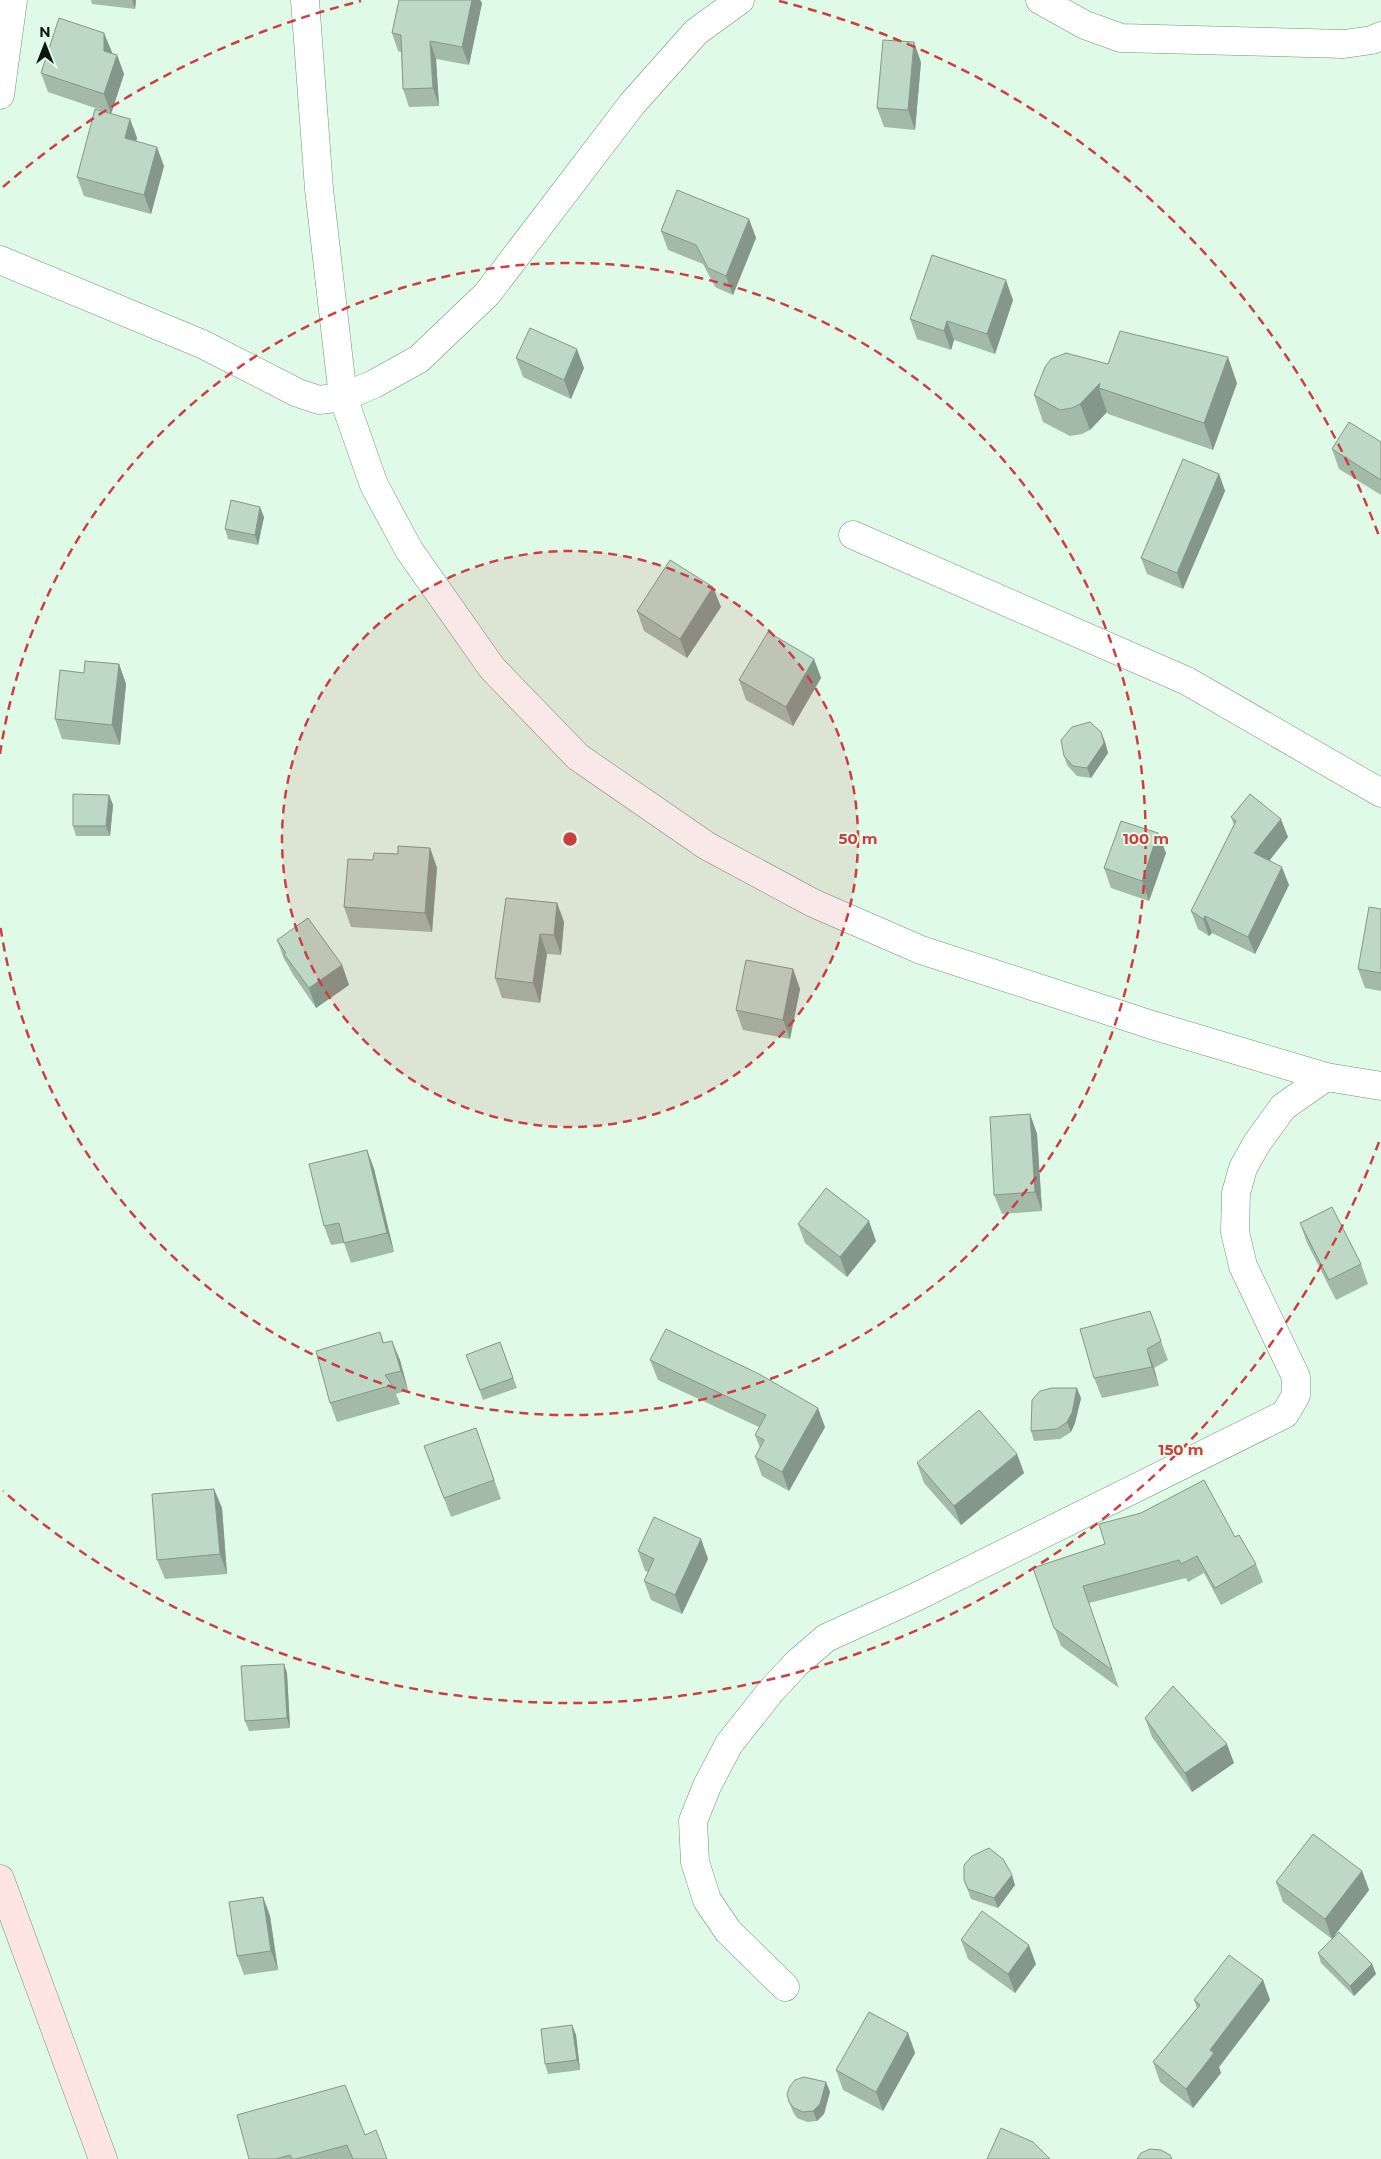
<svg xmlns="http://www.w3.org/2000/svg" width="1381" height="2159" viewBox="0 0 1381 2159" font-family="Montserrat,sans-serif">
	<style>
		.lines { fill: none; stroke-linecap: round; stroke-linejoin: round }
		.street-casing { stroke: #768f7d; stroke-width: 29 }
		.secondary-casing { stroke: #768f7d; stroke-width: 29 }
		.street { stroke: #fff; stroke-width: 28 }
		.secondary { stroke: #fee5e3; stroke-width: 28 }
		.wall { fill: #a3baa9 }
		.shaded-wall { fill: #849789 }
		.building { fill: #bdd8c4; stroke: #849789 }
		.ring { fill: none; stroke: #ce3e41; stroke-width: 2.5; stroke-dasharray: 9 6 }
		.centre { fill: #ce3e41; stroke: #dffbe7; stroke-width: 2.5 }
		.ring-label { font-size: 15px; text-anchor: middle; font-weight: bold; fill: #ce3e41; stroke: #dffbe7; stroke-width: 4; stroke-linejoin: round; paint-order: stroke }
	</style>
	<rect width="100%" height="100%" fill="#dffbe7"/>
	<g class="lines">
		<defs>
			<g id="street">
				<path d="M305,0L319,189L343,397L374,485L409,550L492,668L578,757L707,846L813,903L921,950L1152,1025L1326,1077L1381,1086"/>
				<path d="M1040,0L1085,25L1121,38L1344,44L1372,40L1381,36"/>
				<path d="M0,95L13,0"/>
				<path d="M0,260L202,344L298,393L319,400L343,397L374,384L419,359L487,294L632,104L696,32L740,0"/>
				<path d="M853,535L1187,681L1381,793"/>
				<path d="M785,1987L728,1931L707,1900L695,1862L693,1821L707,1786L729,1744L771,1691L797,1663L826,1638L916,1597L1285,1414L1296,1395V1377L1243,1266L1235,1232L1236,1193L1243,1168L1257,1143L1283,1107L1326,1077"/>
			</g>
			<path id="secondary" d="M0,1879L103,2159"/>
		</defs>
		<!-- street casing -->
		<use href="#street" class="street-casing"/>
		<!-- secondary casing -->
		<use href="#secondary" class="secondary-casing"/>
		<!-- street -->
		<use href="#street" class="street"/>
		<!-- secondary -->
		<use href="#secondary" class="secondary"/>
	</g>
	<!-- wall -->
	<g class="wall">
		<path d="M91,0H136L135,9L92,4Z"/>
		<path d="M399,0H480L482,3L469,65L436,59L439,106L409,107L403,89L401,52L398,51L392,33Z"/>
		<path d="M112,52V53L117,55L124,74L111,114L130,119L137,138L136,141L164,166L151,214L84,196L77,177L110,113L48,92L41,73Z"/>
		<path d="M921,62L915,130L884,127L877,108Z"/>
		<path d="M749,219L756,238L733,295L715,287L703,264L668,250L661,231Z"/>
		<path d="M1013,300L995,354L954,340L951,350L917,339L910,319Z"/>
		<path d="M516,358L584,368L571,399L523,377Z"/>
		<path d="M1108,364L1237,383L1213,450L1108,414L1107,412L1090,430L1082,434L1070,436L1043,422L1034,395Z"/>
		<path d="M1381,442V495L1339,469L1332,449Z"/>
		<path d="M1219,474L1225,491L1183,589L1147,574L1141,558Z"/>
		<path d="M264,517L258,545L228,539L225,529Z"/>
		<path d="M721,607L687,658L644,631L637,611Z"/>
		<path d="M814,659L821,678L793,726L746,700L739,680Z"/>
		<path d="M119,664L126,684L120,745L62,739L55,719L84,673Z"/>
		<path d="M1101,732L1105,742L1108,753L1091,778L1077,776L1067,765L1064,756Z"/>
		<path d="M109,795L113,805L110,836H76L73,826Z"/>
		<path d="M1231,817L1288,837L1269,861L1289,885L1255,954L1212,933L1209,936L1198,929L1191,911L1234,825Z"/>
		<path d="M1158,833L1166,853L1149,901L1111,888L1104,868Z"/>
		<path d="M430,848L437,868L432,932L351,927L344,907L373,860Z"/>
		<path d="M557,903L564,922L561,955L547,954L540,1003L502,998L495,978Z"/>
		<path d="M1381,909V991L1365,988L1358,969Z"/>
		<path d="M277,940L342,965L349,985L316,1008L292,973L289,967L284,959Z"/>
		<path d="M793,969L800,989L790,1039L743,1030L736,1010Z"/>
		<path d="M1030,1114L1037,1134L1042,1211L1002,1214L994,1195Z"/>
		<path d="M367,1150L374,1169L394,1252L351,1263L344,1243L331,1245L324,1226Z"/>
		<path d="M1300,1223L1361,1264L1368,1284L1336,1300L1307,1243Z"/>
		<path d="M798,1224L876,1241L847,1277L805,1243Z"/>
		<path d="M1150,1311L1168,1360L1154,1368L1159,1386L1102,1398L1094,1378Z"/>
		<path d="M380,1332L384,1343L400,1360L408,1390L396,1394L400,1404L337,1422L330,1403Z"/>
		<path d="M500,1342L517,1388L483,1400L466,1355Z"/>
		<path d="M650,1360L825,1427L789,1491L762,1476L755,1457L760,1448L755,1435L759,1427L658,1380Z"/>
		<path d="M1081,1398L1075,1423L1071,1432L1060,1439L1034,1441L1031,1431Z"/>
		<path d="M476,1428L501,1499L451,1517L424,1446Z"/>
		<path d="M1017,1454L1024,1473L961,1525L924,1483L917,1463Z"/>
		<path d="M214,1489L222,1508L227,1574L165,1579L157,1560Z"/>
		<path d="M1235,1537L1256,1564L1263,1582L1221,1605L1204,1573L1188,1582L1186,1578L1089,1603L1119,1688L1061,1646L1033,1568Z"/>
		<path d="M701,1539L708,1559L682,1614L651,1600L644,1581L648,1572L645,1571L638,1551Z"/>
		<path d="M284,1664L287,1673L290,1728L249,1731L245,1721Z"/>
		<path d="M1145,1718L1234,1763L1192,1792L1152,1737Z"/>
		<path d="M1362,1871L1369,1890L1332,1939L1283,1902L1276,1882Z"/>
		<path d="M964,1880L1015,1885L998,1908L971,1899Z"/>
		<path d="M263,1897L270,1916L278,1970L244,1975L237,1956Z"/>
		<path d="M961,1940L1036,1964L1015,1993L968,1959Z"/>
		<path d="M1318,1953L1372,1964L1376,1974L1354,1996L1321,1963Z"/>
		<path d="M1263,1980L1270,2000L1219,2067L1221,2073L1193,2108L1160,2082L1153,2062L1197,2008L1194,2000Z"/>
		<path d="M572,2025L576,2035L580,2070L548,2074L545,2064Z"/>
		<path d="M908,2033L915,2053L883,2111L843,2090L836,2070Z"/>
		<path d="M826,2082L830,2092L824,2114L817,2121L807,2122L797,2118L793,2112L789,2102Z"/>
		<path d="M365,2135L387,2159H249Z"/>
	</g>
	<!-- shaded-wall -->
	<g class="shaded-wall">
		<path d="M132,0H136L135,9Z"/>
		<path d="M472,0H480L482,3L469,65L462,47Z"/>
		<path d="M104,33L112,52L111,70L104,51Z"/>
		<path d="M430,41L436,59L439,106L433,88Z"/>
		<path d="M914,42L921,62L915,130L908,110Z"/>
		<path d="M117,55L124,74L111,114L104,94Z"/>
		<path d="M130,119L137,138L132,158L125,138Z"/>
		<path d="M157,147L164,166L151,214L144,195Z"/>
		<path d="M749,219L756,238L733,295L726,276Z"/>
		<path d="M1006,280L1013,300L995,354L987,334Z"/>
		<path d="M947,321L954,340L951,350L944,331Z"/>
		<path d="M577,349L584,368L571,399L564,380Z"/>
		<path d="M1228,357L1237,383L1213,450L1204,423Z"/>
		<path d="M1100,383L1099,388L1107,412L1090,430L1080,404Z"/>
		<path d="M1219,474L1225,491L1183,589L1177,573Z"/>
		<path d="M260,507L264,517L258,545L255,535Z"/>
		<path d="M713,587L721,607L687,658L680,639Z"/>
		<path d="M814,659L821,678L793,726L786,707Z"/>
		<path d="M119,664L126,684L120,745L112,725Z"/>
		<path d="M1101,732L1105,742L1108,753L1091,778L1087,768Z"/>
		<path d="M109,795L113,805L110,836L106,826Z"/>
		<path d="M1281,819L1288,837L1261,871L1254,853Z"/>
		<path d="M1158,833L1166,853L1149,901L1142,881Z"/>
		<path d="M430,848L437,868L432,932L425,913Z"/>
		<path d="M1282,867L1289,885L1255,954L1248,937Z"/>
		<path d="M557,903L564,922L561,955L554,935Z"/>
		<path d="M1205,916L1212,933L1209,936L1203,919Z"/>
		<path d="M540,934L547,954L540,1003L533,983Z"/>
		<path d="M342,965L349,985L316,1008L309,988Z"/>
		<path d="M793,969L800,989L790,1039L783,1020Z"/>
		<path d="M1030,1114L1037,1134L1042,1211L1035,1192Z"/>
		<path d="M367,1150L374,1169L394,1252L387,1233Z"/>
		<path d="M869,1221L876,1241L847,1277L840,1257Z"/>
		<path d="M392,1341L400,1360L408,1390L401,1371Z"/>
		<path d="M1147,1349L1154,1368L1159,1386L1152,1367Z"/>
		<path d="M1077,1388L1081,1398L1075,1423L1071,1432L1067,1422Z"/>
		<path d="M818,1408L825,1427L789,1491L782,1472Z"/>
		<path d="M1017,1454L1024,1473L961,1525L954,1506Z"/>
		<path d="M214,1489L222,1508L227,1574L220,1554Z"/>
		<path d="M701,1539L708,1559L682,1614L675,1595Z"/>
		<path d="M284,1664L287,1673L290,1728L287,1718Z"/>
		<path d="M1227,1744L1234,1763L1192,1792L1185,1773Z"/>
		<path d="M1362,1871L1369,1890L1332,1939L1325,1919Z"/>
		<path d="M1012,1875L1015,1885L998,1908L994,1898Z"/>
		<path d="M263,1897L270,1916L278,1970L271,1951Z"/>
		<path d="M1029,1945L1036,1964L1015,1993L1008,1974Z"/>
		<path d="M1372,1964L1376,1974L1354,1996L1350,1986Z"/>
		<path d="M1263,1980L1270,2000L1219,2067L1221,2073L1193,2108L1186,2089L1210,2050Z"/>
		<path d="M572,2025L576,2035L580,2070L577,2060Z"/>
		<path d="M908,2033L915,2053L883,2111L876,2092Z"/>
		<path d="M826,2082L830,2092L824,2114L817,2121L813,2111Z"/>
	</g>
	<!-- building -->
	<g class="building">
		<path d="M399,0H472L462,47L430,41L433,88L403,89L401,35L392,33Z"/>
		<path d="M59,18L104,33V51L117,55L104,94L41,73Z"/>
		<path d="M883,40L914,42L908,110L877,108Z"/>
		<path d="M95,109L130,119L125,138L157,147L144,195L77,177Z"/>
		<path d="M677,190L749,219L726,276L708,268L696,245L661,231Z"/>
		<path d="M932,255L1006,280L987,334L947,321L944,331L910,319Z"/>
		<path d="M530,328L577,349L564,380L516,358Z"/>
		<path d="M1120,331L1228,357L1204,423L1099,388L1100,383L1080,404L1072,408L1060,410L1034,395L1045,367L1051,359L1066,353L1108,364Z"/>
		<path d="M1349,422L1381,442V480L1332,449Z"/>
		<path d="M1183,459L1219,474L1177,573L1141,558Z"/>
		<path d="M231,500L260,507L255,535L225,529Z"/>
		<path d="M670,560L713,587L680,639L637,611Z"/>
		<path d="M768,632L814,659L786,707L739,680Z"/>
		<path d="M85,661L119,664L112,725L55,719L60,670L84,673Z"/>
		<path d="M1090,722L1101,732L1104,743L1087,768L1073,766L1064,756L1061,740L1072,727Z"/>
		<path d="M73,794L109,795L106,826H73Z"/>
		<path d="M1250,794L1281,819L1254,853L1282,867L1248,937L1205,916L1203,919L1191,911L1236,821L1231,817Z"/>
		<path d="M1121,821L1158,833L1142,881L1104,868Z"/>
		<path d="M398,846L430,848L425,913L344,907L348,859L373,860L374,853L398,854Z"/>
		<path d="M506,898L557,903L554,935L540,934L533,983L495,978Z"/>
		<path d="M1369,907L1381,909V973L1358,969Z"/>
		<path d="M308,918L342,965L309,988L284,954L286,953L277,940Z"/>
		<path d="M746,960L793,969L783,1020L736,1010Z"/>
		<path d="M1030,1114L1035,1192L994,1195L990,1117Z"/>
		<path d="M367,1150L387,1233L344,1243L339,1223L324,1226L309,1164Z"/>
		<path d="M826,1188L869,1221L840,1257L798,1224Z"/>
		<path d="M1332,1207L1361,1264L1329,1280L1300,1223Z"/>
		<path d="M1150,1311L1161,1341L1147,1349L1152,1367L1094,1378L1080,1329Z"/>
		<path d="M666,1329L759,1374L818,1408L782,1472L755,1457L764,1440L755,1435L766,1415L650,1360Z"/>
		<path d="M380,1332L383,1343L392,1341L401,1371L385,1375L392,1385L330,1403L316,1351Z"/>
		<path d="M500,1342L513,1378L480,1390L466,1355Z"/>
		<path d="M1052,1388H1077L1072,1413L1067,1422L1057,1429L1031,1431L1032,1400L1040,1391Z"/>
		<path d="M979,1410L1017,1454L954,1506L917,1463Z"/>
		<path d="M476,1428L494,1480L444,1498L424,1446Z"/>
		<path d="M1204,1480L1235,1537L1239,1535L1256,1564L1215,1588L1197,1556L1181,1564L1179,1560L1083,1586L1112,1670L1054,1628L1033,1568L1105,1544L1099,1524L1141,1513Z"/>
		<path d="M214,1489L220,1554L157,1560L152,1494Z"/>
		<path d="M654,1517L701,1539L675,1595L644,1581L654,1559L638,1551Z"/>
		<path d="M284,1664L287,1718L245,1721L241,1666Z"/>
		<path d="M1173,1686L1227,1744L1185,1773L1145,1718Z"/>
		<path d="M1313,1834L1362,1871L1325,1919L1276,1882Z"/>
		<path d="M989,1848L1003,1859L1012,1875L994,1898L968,1889L964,1880V1865L972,1856Z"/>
		<path d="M263,1897L271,1951L237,1956L229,1902Z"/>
		<path d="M982,1911L1029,1945L1008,1974L961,1940Z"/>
		<path d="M1339,1932L1372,1964L1350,1986L1318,1953Z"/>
		<path d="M1229,1955L1263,1980L1210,2050L1214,2053L1186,2089L1153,2062L1200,2005L1194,2000Z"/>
		<path d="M869,2012L908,2033L876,2092L836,2070Z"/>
		<path d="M572,2025L577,2060L545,2064L541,2029Z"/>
		<path d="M804,2077L826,2082L820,2104L813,2111L803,2112L794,2108L789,2102L787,2094L790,2086L795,2080Z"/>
		<path d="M345,2085L365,2135L376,2130L387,2159H353L347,2145L296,2159H292L290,2155L276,2159H249L237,2115Z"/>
		<path d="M1001,2128L1033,2142L1050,2159H987Z"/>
		<path d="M1150,2149L1161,2150L1170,2155L1172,2159H1137L1141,2153Z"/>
	</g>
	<!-- distance rings -->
	<circle cx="570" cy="839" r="288" fill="#ce3e41" fill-opacity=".12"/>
	<g class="ring">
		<circle cx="570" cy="839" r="288"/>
		<path d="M0 754A576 576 0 1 1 0 924"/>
		<path d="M1379 1142A864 864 0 0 1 3 1491M3 187A864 864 0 0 1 361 1M779 1A864 864 0 0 1 1379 536"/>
	</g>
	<circle cx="570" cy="839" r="8" class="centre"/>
	<g class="ring-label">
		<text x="858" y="844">50 m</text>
		<text x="1146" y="844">100 m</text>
		<text x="1181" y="1455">150 m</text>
	</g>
	<!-- north arrow -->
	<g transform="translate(45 45)" stroke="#dffbe7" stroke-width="4" paint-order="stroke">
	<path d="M0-4L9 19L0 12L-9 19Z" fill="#0d1710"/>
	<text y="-8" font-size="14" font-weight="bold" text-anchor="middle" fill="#0d1710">N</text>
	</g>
</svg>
